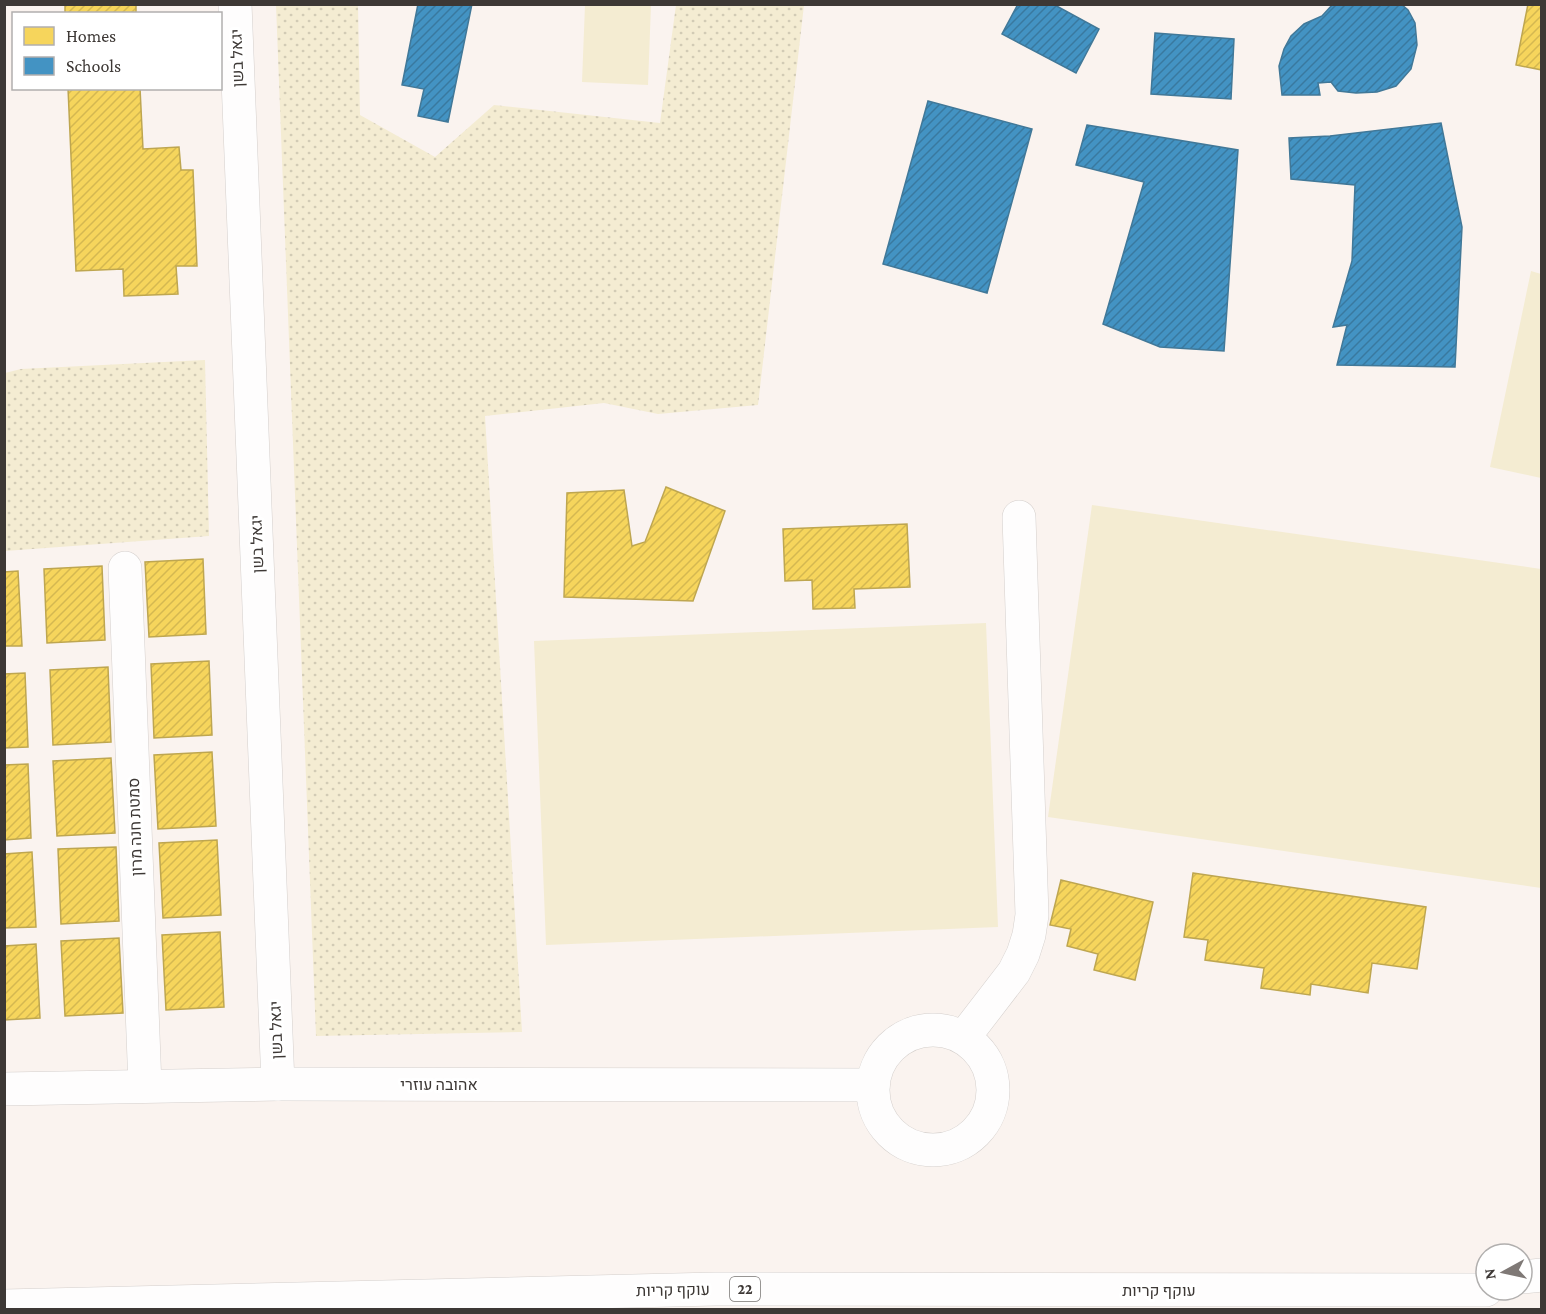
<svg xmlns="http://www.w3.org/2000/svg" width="1546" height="1314" viewBox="0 0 1546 1314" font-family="'Crimson Pro',Heebo,serif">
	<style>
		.grass { fill: url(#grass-dots) }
		.pitch { fill: #f4ecd2 }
		.homes { fill: url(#homes-hatch); stroke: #bea650; stroke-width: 1.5 }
		.schools { fill: url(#schools-hatch); stroke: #417898; stroke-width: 1.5 }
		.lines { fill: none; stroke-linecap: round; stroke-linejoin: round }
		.minor-casing { stroke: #d4cfcc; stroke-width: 34 }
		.highway-casing { stroke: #d4cfcc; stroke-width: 34 }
		.minor { stroke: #fefdfd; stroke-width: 33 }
		.highway { stroke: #fefdfd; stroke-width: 33 }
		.labels { text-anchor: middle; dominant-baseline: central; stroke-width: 6; stroke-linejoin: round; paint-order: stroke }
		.shield { fill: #fff; stroke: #777472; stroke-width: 1.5 }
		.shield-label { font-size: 15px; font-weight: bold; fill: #3d3835 }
		.street-label { font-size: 16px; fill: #3d3835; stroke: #fff }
	</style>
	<defs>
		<pattern id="grass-dots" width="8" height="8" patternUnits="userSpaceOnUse" patternTransform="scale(1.5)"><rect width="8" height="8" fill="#f4ecd2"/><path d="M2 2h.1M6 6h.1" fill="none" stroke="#d2cbb5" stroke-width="1.8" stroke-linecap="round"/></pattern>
		<pattern id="homes-hatch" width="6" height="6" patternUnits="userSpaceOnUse" patternTransform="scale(1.5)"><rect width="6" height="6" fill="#f6d55c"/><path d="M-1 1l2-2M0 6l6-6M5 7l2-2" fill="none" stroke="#d4b851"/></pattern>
		<pattern id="schools-hatch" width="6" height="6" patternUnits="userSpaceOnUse" patternTransform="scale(1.5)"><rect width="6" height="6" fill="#4393c3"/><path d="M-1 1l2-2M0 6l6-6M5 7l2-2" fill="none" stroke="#39799f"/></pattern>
	</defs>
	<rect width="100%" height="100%" fill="#faf3ef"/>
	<!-- grass -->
	<g class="grass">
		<path d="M276,5H358L360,115L435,157L494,105L660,123L676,5H804L758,405L658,414L604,403L485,416L522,1032L316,1036Z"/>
		<path d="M205,360L209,536L5,551V373L21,369Z"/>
	</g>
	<!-- pitch -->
	<g class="pitch">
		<path d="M585,5H651L648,85L582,82Z"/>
		<path d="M1531,271L1541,274V478L1490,467Z"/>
		<path d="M1092,505L1541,569V888L1048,817Z"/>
		<path d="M986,623L998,927L546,945L534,641Z"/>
	</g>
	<!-- homes -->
	<g class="homes">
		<path d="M65,4H157L136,5V14H65Z"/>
		<path d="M1528,4H1542V70L1516,65Z"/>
		<path d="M68,88H140L143,149L179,147L181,170H193L197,266H176L178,294L124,296L123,269L76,271Z"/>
		<path d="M666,487L725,511L693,601L564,597L567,493L624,490L632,546L645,542Z"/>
		<path d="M907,524L910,587L854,589L855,608L813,609L812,580L785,581L783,529Z"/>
		<path d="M203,559L206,634L149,637L145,562Z"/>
		<path d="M102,566L105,640L47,643L44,569Z"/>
		<path d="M18,571L22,646H4V572Z"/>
		<path d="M209,661L212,735L154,738L151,664Z"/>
		<path d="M108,667L111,742L53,745L50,670Z"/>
		<path d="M25,673L28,747L4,748V674Z"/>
		<path d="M212,752L216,826L158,829L154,755Z"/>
		<path d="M111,758L115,833L57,836L53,761Z"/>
		<path d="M28,764L31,838L4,840V765Z"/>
		<path d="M217,840L221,915L163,918L159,843Z"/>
		<path d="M116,847L119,921L61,924L58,849Z"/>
		<path d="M32,852L36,927L4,928V854Z"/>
		<path d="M1193,873L1426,907L1417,969L1372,963L1368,993L1311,984L1310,995L1261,988L1264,968L1205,960L1208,940L1184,937Z"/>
		<path d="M1061,880L1153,902L1135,980L1094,970L1098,954L1067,946L1071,929L1050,925Z"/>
		<path d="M220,932L224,1007L166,1010L162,935Z"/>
		<path d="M119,938L123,1013L65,1016L61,941Z"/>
		<path d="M36,944L40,1018L4,1020V946Z"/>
	</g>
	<!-- schools -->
	<g class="schools">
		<path d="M418,4H472L448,122L418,116L424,89L402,85Z"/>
		<path d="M1018,4H1053L1099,29L1076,73L1002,34Z"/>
		<path d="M1333,4H1401L1408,10L1415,23L1417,45L1411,69L1396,86L1377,92L1356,93L1338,91L1331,82L1318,83L1320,95H1282L1279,66L1284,49L1291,36L1304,24L1322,16Z"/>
		<path d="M1155,33L1234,39L1231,99L1151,94Z"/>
		<path d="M928,101L1032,129L987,293L883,264Z"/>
		<path d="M1441,123L1462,227L1455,367L1337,365L1347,325L1333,327L1352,261L1355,185L1291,179L1289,138L1330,136Z"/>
		<path d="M1087,125L1238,150L1224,351L1160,347L1103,324L1144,182L1076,165Z"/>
	</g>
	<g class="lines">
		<defs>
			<g id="minor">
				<path d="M235,4L278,1084"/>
				<path d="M125,568L145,1086"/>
				<circle cx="933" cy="1090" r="60"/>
				<path d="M964,1037L1014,972L1023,954L1029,935L1032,915L1019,517"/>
				<path d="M4,1089L278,1084L873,1085"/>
			</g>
			<g id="highway">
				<path d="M1522,1277L1542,1275"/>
				<path d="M4,1306L715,1289L1486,1290"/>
			</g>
		</defs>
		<!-- minor casing -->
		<use href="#minor" class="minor-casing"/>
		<!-- highway casing -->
		<use href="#highway" class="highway-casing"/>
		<!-- minor -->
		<use href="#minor" class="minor"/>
		<!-- highway -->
		<use href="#highway" class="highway"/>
	</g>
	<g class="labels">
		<!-- shield labels -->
		<rect class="shield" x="730" y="1277" width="30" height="24" rx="4.5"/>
		<g class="shield-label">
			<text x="745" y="1289">22</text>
		</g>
		<!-- street labels -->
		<g class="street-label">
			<text transform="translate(237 58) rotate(-92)">יגאל בשן</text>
			<text transform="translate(257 544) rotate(-92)">יגאל בשן</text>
			<text transform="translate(135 827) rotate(-92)">סמטת חנה מרון</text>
			<text transform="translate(276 1030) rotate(-92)">יגאל בשן</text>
			<text x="439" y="1084">אהובה עוזרי</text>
			<text transform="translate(673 1290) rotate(-1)">עוקף קריות</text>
			<text x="1159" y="1290">עוקף קריות</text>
		</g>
	</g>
	<!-- border -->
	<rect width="1546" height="1314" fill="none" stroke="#3d3835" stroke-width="12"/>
	<!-- legend -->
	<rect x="12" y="12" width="210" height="78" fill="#ffffff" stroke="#b1afae" stroke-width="1.5"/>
	<rect x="24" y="27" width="30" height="18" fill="#f6d55c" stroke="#b1afae" stroke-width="1.5"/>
	<text x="66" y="42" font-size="18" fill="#3d3835">Homes</text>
	<rect x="24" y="57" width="30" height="18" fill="#4393c3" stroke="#b1afae" stroke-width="1.5"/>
	<text x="66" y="72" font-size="18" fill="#3d3835">Schools</text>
	<!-- north arrow -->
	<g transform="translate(1504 1272) rotate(262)"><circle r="28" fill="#ffffff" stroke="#b1afae" stroke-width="1.5"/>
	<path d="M0-4.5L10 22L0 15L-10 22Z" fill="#7f7976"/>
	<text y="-9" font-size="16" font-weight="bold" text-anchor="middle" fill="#3d3835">N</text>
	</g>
</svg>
